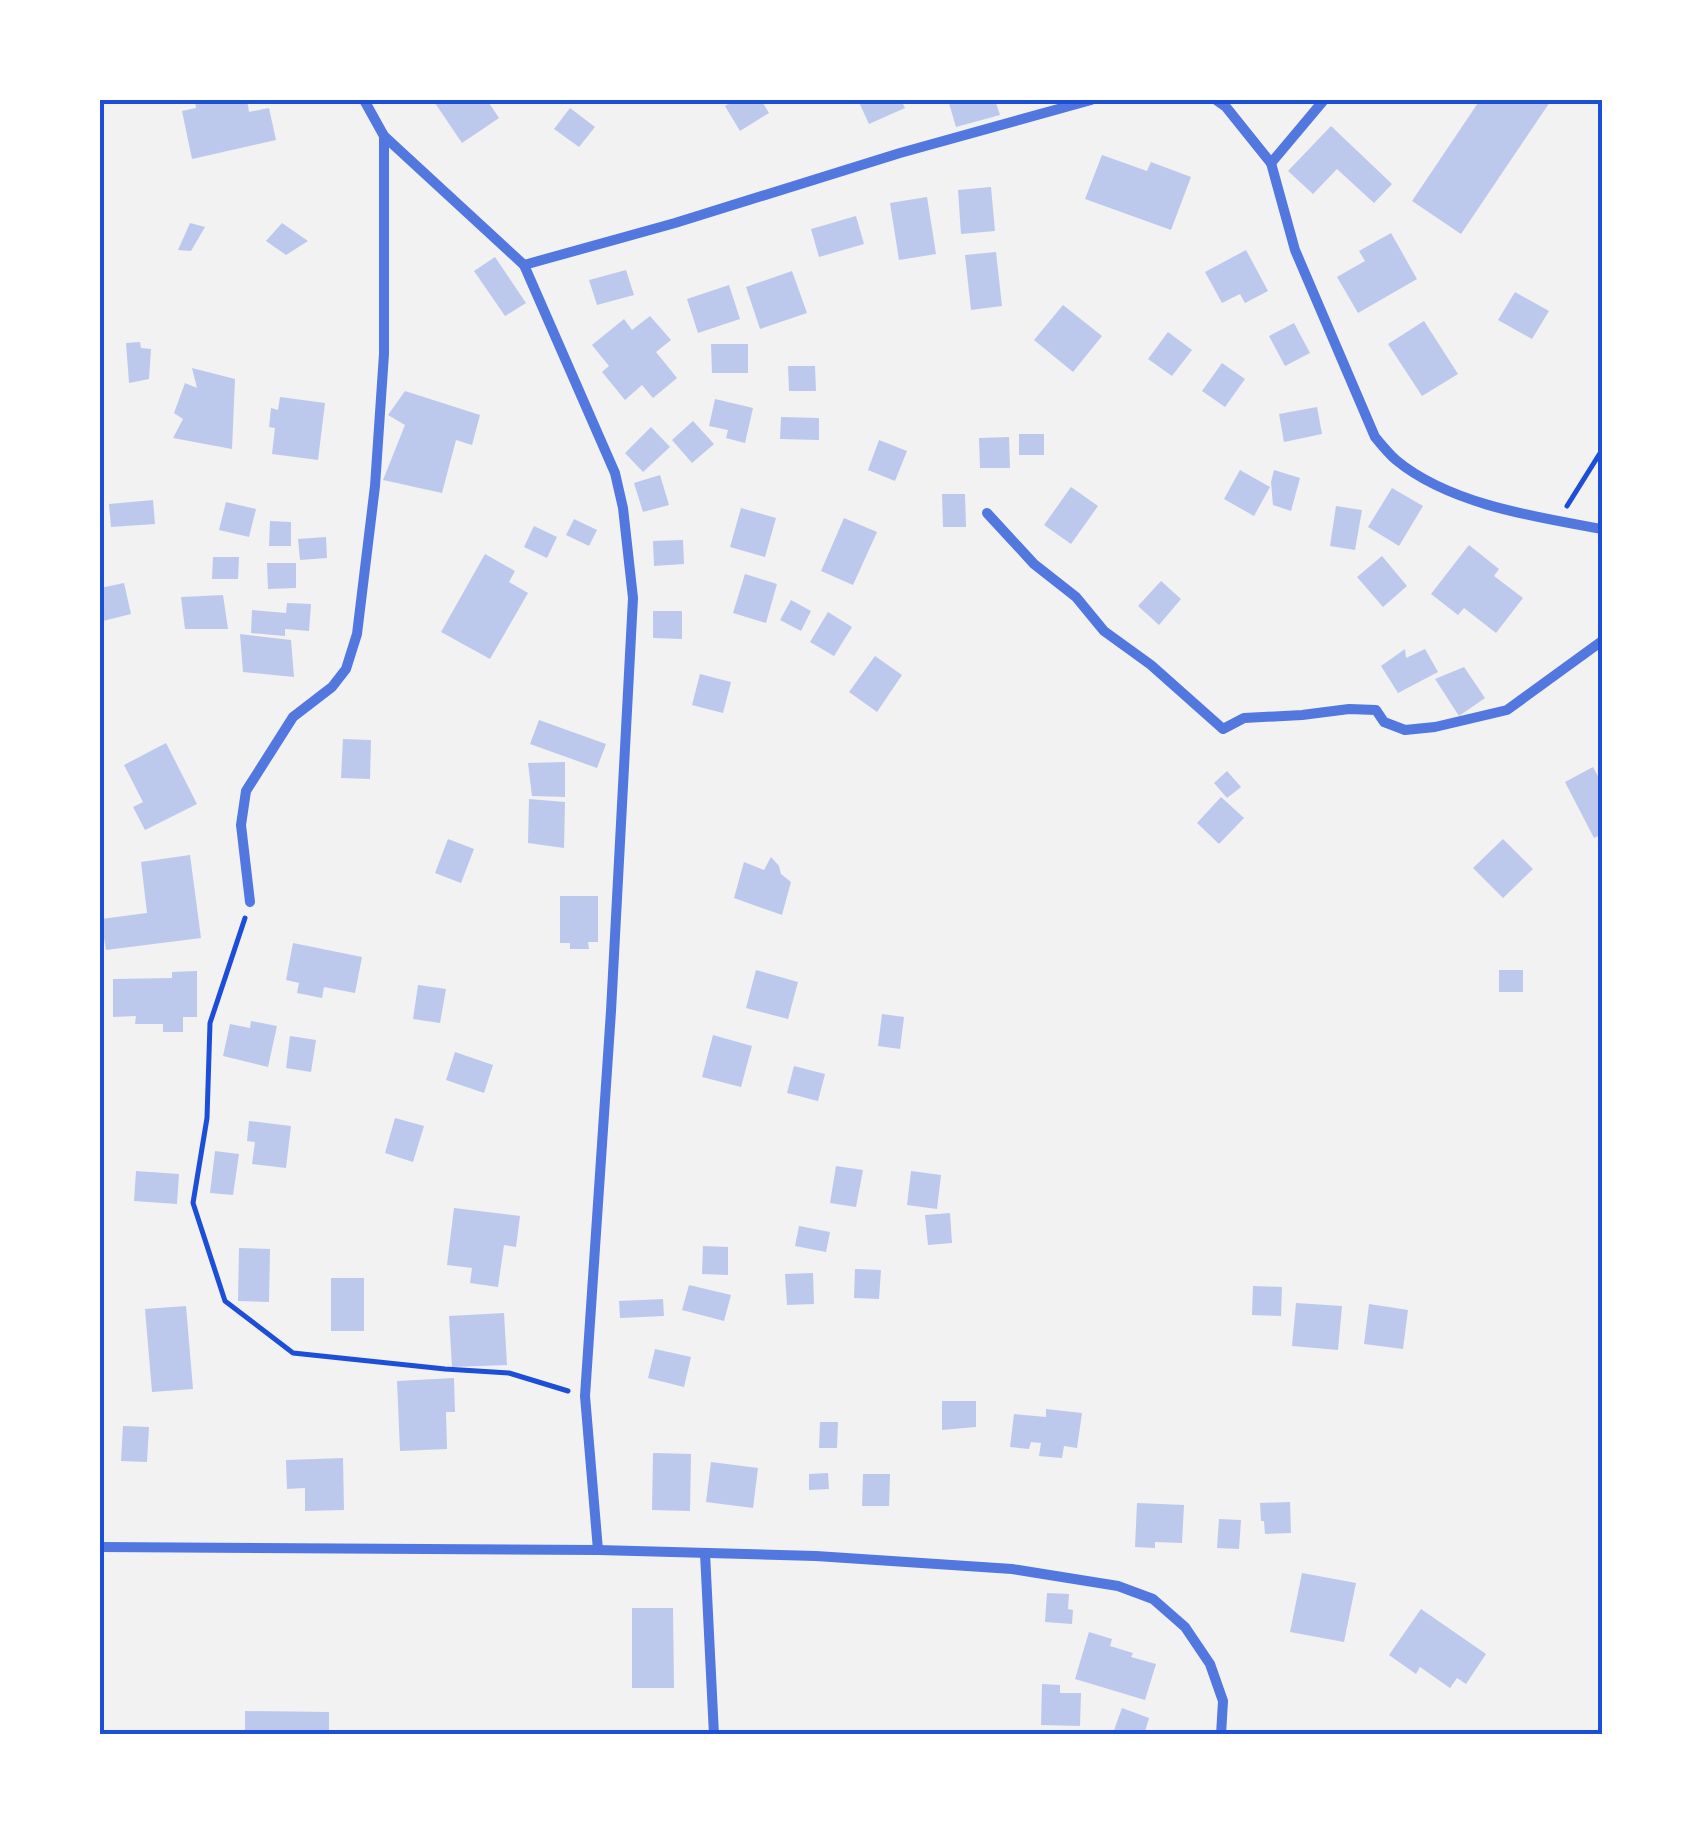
<svg xmlns="http://www.w3.org/2000/svg" width="1702" height="1835" viewBox="0 0 1702 1835" font-family="Jost,sans-serif">
	<style>
		.building { fill: #bdc9ec }
		.lines { fill: none; stroke-linecap: round; stroke-linejoin: round }
		.path { stroke: #1d4ed8; stroke-width: 5 }
		.minor { stroke: #5277de; stroke-width: 10 }
		.neatline { fill: none; stroke: #1d4ed8; stroke-width: 4 }
	</style>
	<rect width="100%" height="100%" fill="#f2f2f2"/>
	<!-- building -->
	<g class="building">
		<path d="M195,100H247L249,112L269,108L276,140L192,159L182,111L196,108Z"/>
		<path d="M440,100H487L499,118L462,143L435,103Z"/>
		<path d="M730,100H761L769,113L740,131L725,106L732,102Z"/>
		<path d="M858,100H901L905,108L869,124Z"/>
		<path d="M948,100H995L1000,115L956,127Z"/>
		<path d="M1480,100H1546L1550,102L1461,234L1412,201Z"/>
		<path d="M570,108L595,127L579,147L554,129Z"/>
		<path d="M1331,126L1392,184L1374,203L1337,169L1313,194L1288,171Z"/>
		<path d="M1102,155L1147,171L1151,162L1191,177L1171,230L1085,199Z"/>
		<path d="M991,187L995,231L961,234L958,190Z"/>
		<path d="M927,197L936,254L899,260L890,203Z"/>
		<path d="M856,216L864,244L819,257L811,229Z"/>
		<path d="M190,223L205,227L191,251L178,250Z"/>
		<path d="M282,223L308,241L286,255L266,241Z"/>
		<path d="M1391,233L1417,279L1358,313L1337,277L1365,261L1359,251Z"/>
		<path d="M1246,250L1268,291L1245,303L1240,294L1222,303L1205,272Z"/>
		<path d="M996,252L1002,306L971,310L965,255Z"/>
		<path d="M495,257L526,303L505,316L474,271Z"/>
		<path d="M626,270L634,295L597,305L589,280Z"/>
		<path d="M792,271L807,313L760,329L746,287Z"/>
		<path d="M729,285L740,319L698,333L687,299Z"/>
		<path d="M1515,292L1549,311L1532,339L1498,320Z"/>
		<path d="M1063,305L1102,336L1073,372L1034,340Z"/>
		<path d="M650,316L671,340L656,352L677,378L653,398L642,385L625,400L602,372L609,366L592,345L624,319L632,330Z"/>
		<path d="M1424,321L1458,374L1422,396L1388,344Z"/>
		<path d="M1294,323L1310,353L1285,366L1269,336Z"/>
		<path d="M1168,332L1192,350L1172,376L1148,359Z"/>
		<path d="M140,342L141,348L151,349L149,379L129,383L126,343Z"/>
		<path d="M711,344H748V373H712Z"/>
		<path d="M1222,363L1245,379L1225,407L1202,391Z"/>
		<path d="M788,366H815L816,391H789Z"/>
		<path d="M192,368L235,379L232,449L173,438L183,419L174,413L185,383L197,388Z"/>
		<path d="M405,391L480,415L472,445L456,440L442,493L383,480L405,425L388,415Z"/>
		<path d="M280,397L325,403L318,460L272,454L275,428L269,427L271,408L278,410Z"/>
		<path d="M715,399L753,408L745,443L726,438L728,430L709,426Z"/>
		<path d="M1317,407L1322,434L1284,442L1279,414Z"/>
		<path d="M781,417L819,418V440L780,439Z"/>
		<path d="M693,421L714,444L692,463L672,440Z"/>
		<path d="M651,427L670,447L643,472L625,453Z"/>
		<rect x="1019" y="434" width="25" height="21"/>
		<path d="M1009,437L1010,468H980L979,438Z"/>
		<path d="M879,440L907,451L895,481L868,470Z"/>
		<path d="M1240,470L1270,487L1254,516L1224,499Z"/>
		<path d="M1274,470L1300,478L1291,511L1273,505L1271,482Z"/>
		<path d="M660,475L669,505L643,512L634,483Z"/>
		<path d="M1071,487L1098,506L1071,544L1044,525Z"/>
		<path d="M1392,488L1423,506L1399,546L1368,527Z"/>
		<path d="M942,494H965L966,527H943Z"/>
		<path d="M153,500L155,524L111,527L109,504Z"/>
		<path d="M226,502L256,509L249,537L219,530Z"/>
		<path d="M1336,506L1362,510L1355,550L1330,546Z"/>
		<path d="M741,508L776,518L765,557L730,547Z"/>
		<path d="M844,518L877,532L853,585L821,571Z"/>
		<path d="M574,519L597,530L589,546L566,535Z"/>
		<path d="M270,521L291,522V546H269Z"/>
		<path d="M534,526L557,537L547,558L524,547Z"/>
		<path d="M326,537L327,558L300,560L298,539Z"/>
		<path d="M683,540L684,564L654,566L653,541Z"/>
		<path d="M1469,545L1499,569L1494,576L1523,598L1496,633L1464,608L1458,615L1431,594Z"/>
		<path d="M485,554L515,571L509,582L528,593L490,659L441,632Z"/>
		<path d="M1382,556L1407,586L1383,607L1357,577Z"/>
		<path d="M213,557H239L238,579H212Z"/>
		<path d="M267,563H296V588L268,589Z"/>
		<path d="M745,574L777,584L766,623L733,613Z"/>
		<path d="M1161,581L1181,599L1159,625L1138,606Z"/>
		<path d="M124,583L131,614L103,621L100,588Z"/>
		<path d="M223,595L228,629H185L181,597Z"/>
		<path d="M791,600L811,611L801,631L780,620Z"/>
		<path d="M287,603L311,604L309,631L285,629V636L251,633L252,610L286,613Z"/>
		<path d="M653,611H682V639L653,638Z"/>
		<path d="M828,612L852,627L834,656L810,642Z"/>
		<path d="M240,634L291,640L294,677L243,672Z"/>
		<path d="M1405,649L1406,658L1425,649L1438,672L1398,693L1381,666Z"/>
		<path d="M875,656L902,675L877,712L849,692Z"/>
		<path d="M1464,667L1485,698L1459,716L1435,679Z"/>
		<path d="M700,674L731,682L723,713L692,705Z"/>
		<path d="M539,720L606,744L597,768L530,744Z"/>
		<path d="M343,739L371,740L370,779L341,778Z"/>
		<path d="M166,743L197,804L145,830L133,807L143,802L124,765Z"/>
		<path d="M565,762V797L532,796L528,763Z"/>
		<path d="M1593,767L1602,784V834L1594,838L1565,782Z"/>
		<path d="M1227,771L1241,787L1227,798L1214,783Z"/>
		<path d="M1221,797L1244,818L1219,844L1197,823Z"/>
		<path d="M529,799L565,802L564,848L528,843Z"/>
		<path d="M448,839L474,849L461,883L435,873Z"/>
		<path d="M1503,839L1533,869L1503,898L1473,868Z"/>
		<path d="M190,855L201,938L106,950L101,919L147,913L141,862Z"/>
		<path d="M771,857L779,866L781,874L791,882L782,915L734,898L744,862L764,870Z"/>
		<path d="M560,896H598V942H588L589,949H570V943H560Z"/>
		<path d="M293,943L362,957L355,993L324,987L322,998L297,993L299,983L286,980Z"/>
		<path d="M756,970L798,982L788,1019L746,1008Z"/>
		<rect x="1499" y="970" width="24" height="22"/>
		<path d="M197,971V1017H183V1032H163V1024H135L136,1016L113,1017V979L172,978V972Z"/>
		<path d="M418,985L446,989L440,1023L413,1019Z"/>
		<path d="M882,1014L904,1017L900,1049L878,1046Z"/>
		<path d="M251,1021L277,1026L268,1067L223,1056L230,1024L250,1028Z"/>
		<path d="M713,1035L752,1046L741,1087L702,1077Z"/>
		<path d="M290,1036L316,1040L311,1072L286,1068Z"/>
		<path d="M455,1052L493,1065L484,1093L446,1080Z"/>
		<path d="M794,1066L825,1074L818,1101L787,1093Z"/>
		<path d="M395,1118L424,1126L413,1162L385,1153Z"/>
		<path d="M249,1121L291,1126L286,1168L252,1164L255,1142L247,1141Z"/>
		<path d="M215,1151L239,1154L233,1195L210,1193Z"/>
		<path d="M836,1166L863,1170L856,1207L830,1203Z"/>
		<path d="M136,1171L179,1174L177,1204L134,1201Z"/>
		<path d="M911,1171L941,1175L937,1209L907,1205Z"/>
		<path d="M454,1208L520,1216L516,1247L504,1245L498,1287L470,1283L472,1268L447,1265Z"/>
		<path d="M950,1213L952,1243L928,1245L925,1215Z"/>
		<path d="M799,1226L830,1232L826,1252L795,1246Z"/>
		<path d="M703,1246L728,1247V1275L702,1274Z"/>
		<path d="M239,1248L270,1249L269,1302L238,1301Z"/>
		<path d="M855,1269L881,1270L879,1299L854,1298Z"/>
		<path d="M813,1273L814,1304L787,1305L785,1274Z"/>
		<rect x="331" y="1278" width="33" height="53"/>
		<path d="M689,1285L731,1295L724,1321L682,1310Z"/>
		<path d="M1253,1286L1282,1287L1281,1316L1252,1315Z"/>
		<path d="M663,1299L664,1316L620,1318L619,1301Z"/>
		<path d="M1296,1303L1342,1306L1338,1350L1292,1346Z"/>
		<path d="M1369,1304L1408,1310L1403,1349L1364,1344Z"/>
		<path d="M186,1306L193,1389L152,1392L145,1309Z"/>
		<path d="M504,1313L507,1365L452,1367L449,1316Z"/>
		<path d="M655,1349L691,1357L684,1387L648,1378Z"/>
		<path d="M454,1378L455,1412H446L447,1449L400,1451L397,1381Z"/>
		<path d="M942,1401H976V1427L942,1430Z"/>
		<path d="M1046,1409L1082,1413L1077,1448L1064,1446L1062,1458L1039,1456L1041,1443L1031,1442L1029,1449L1010,1447L1014,1414L1046,1417Z"/>
		<path d="M820,1422H838L837,1448H819Z"/>
		<path d="M123,1426L149,1427L147,1462L121,1461Z"/>
		<path d="M653,1453L691,1454L690,1511L652,1510Z"/>
		<path d="M343,1458L344,1510L305,1511V1488L287,1489L286,1460Z"/>
		<path d="M711,1462L758,1468L753,1508L706,1502Z"/>
		<path d="M828,1473L829,1489L809,1490V1474Z"/>
		<path d="M863,1474H890L889,1506H862Z"/>
		<path d="M1290,1502L1291,1533L1265,1534L1264,1521H1261L1260,1503Z"/>
		<path d="M1137,1503L1184,1505L1182,1543L1155,1542V1548L1135,1547Z"/>
		<path d="M1219,1519L1241,1520L1239,1549L1217,1548Z"/>
		<path d="M1302,1573L1356,1583L1344,1642L1290,1632Z"/>
		<path d="M1047,1593L1069,1594L1068,1609L1073,1610L1072,1624L1045,1622Z"/>
		<path d="M632,1608H673L674,1688H632Z"/>
		<path d="M1421,1609L1486,1654L1466,1684L1457,1678L1450,1688L1420,1667L1416,1674L1389,1655Z"/>
		<path d="M1089,1632L1112,1639L1110,1646L1133,1653L1131,1657L1156,1664L1145,1700L1075,1679Z"/>
		<path d="M1042,1684L1060,1685V1693H1081L1080,1726L1041,1725Z"/>
		<path d="M1122,1708L1149,1718L1144,1735H1119L1113,1733Z"/>
		<path d="M245,1711L329,1712V1735H245Z"/>
	</g>
	<g class="lines">
		<!-- path -->
		<g class="path">
			<path d="M1567,506L1602,450"/>
			<path d="M245,918L210,1023L207,1118L193,1203L225,1301L293,1353L445,1369L509,1373L568,1391"/>
		</g>
		<!-- minor -->
		<g class="minor">
			<path d="M364,100L384,136L524,265L615,473L623,508L633,598L611,1011L585,1396L598,1550"/>
			<path d="M1216,100L1226,107L1271,163L1295,250L1375,437C1381,444 1388,453 1396,460C1449,504 1535,517 1602,529"/>
			<path d="M1271,163L1324,100"/>
			<path d="M524,265L675,223L900,153L1091,100"/>
			<path d="M987,513L1034,564L1076,597L1104,631L1151,665L1223,729L1244,718L1302,715L1349,709L1376,710L1384,722L1405,730L1435,727L1507,710L1602,641"/>
			<path d="M250,902L241,825L246,791L293,717L332,687L346,669L357,634L375,486L384,354V136"/>
			<path d="M100,1547L598,1550L816,1556L1012,1569L1118,1586L1153,1599L1185,1627L1210,1664L1223,1701L1221,1735"/>
			<path d="M705,1553L714,1735"/>
		</g>
	</g>
	<!-- border -->
	<rect width="1702" height="1835" fill="none" stroke="#ffffff" stroke-width="205"/>
	<rect x="102" y="102" width="1498" height="1630" class="neatline"/>
</svg>
